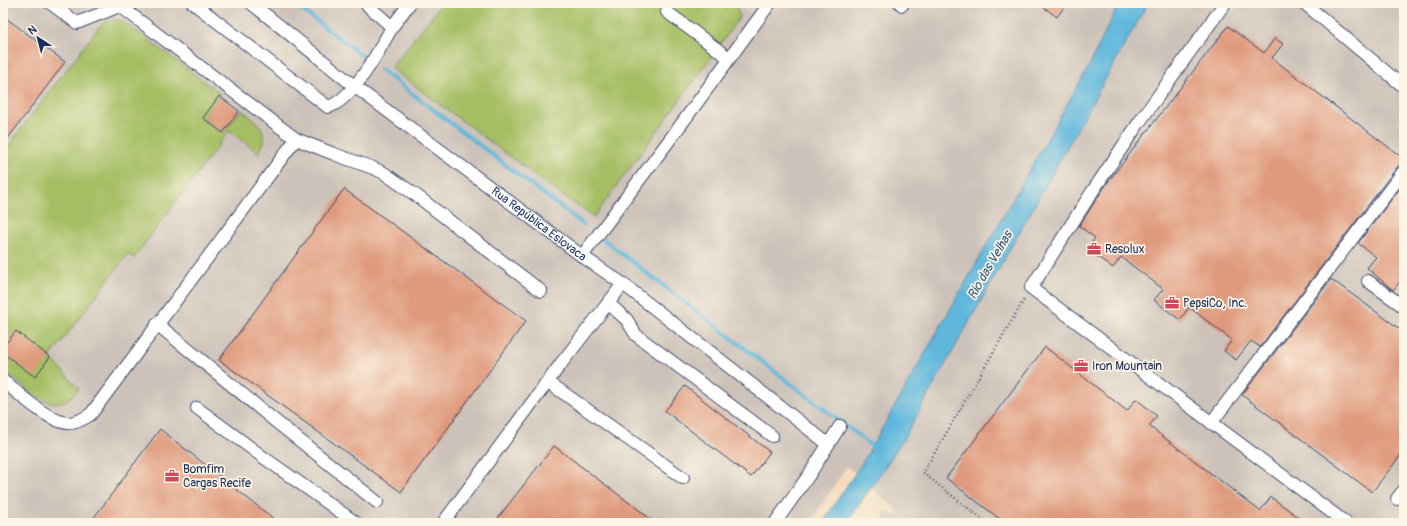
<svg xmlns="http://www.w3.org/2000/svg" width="1407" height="526" viewBox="0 0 1407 526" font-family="Pangolin,sans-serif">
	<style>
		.industrial { fill: #cdc2b9 }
		.green { fill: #a5be64; stroke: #607661 }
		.water { fill: #5fb7dc; stroke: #3d739d }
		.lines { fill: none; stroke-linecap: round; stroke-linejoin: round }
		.stream { stroke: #5fb7dc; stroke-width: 4 }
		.building { fill: #df9a7d }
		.minor-casing { stroke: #3c496c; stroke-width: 14 }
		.path { stroke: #3c496c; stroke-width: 2.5; stroke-dasharray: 1 3; stroke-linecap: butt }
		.minor { stroke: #fff; stroke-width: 12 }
		.labels { text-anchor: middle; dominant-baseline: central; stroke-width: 3.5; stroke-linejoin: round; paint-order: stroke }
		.street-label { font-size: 12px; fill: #1b2f5e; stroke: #fcf5e5 }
		.poi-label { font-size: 12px; fill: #1b2f5e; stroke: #fcf5e5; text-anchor: start }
		.water-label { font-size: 13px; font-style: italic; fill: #2f5884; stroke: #fcf5e5 }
	</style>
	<rect width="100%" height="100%" fill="#fcf5e5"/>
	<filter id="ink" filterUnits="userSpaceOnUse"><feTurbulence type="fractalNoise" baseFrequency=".025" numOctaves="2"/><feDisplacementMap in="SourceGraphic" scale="8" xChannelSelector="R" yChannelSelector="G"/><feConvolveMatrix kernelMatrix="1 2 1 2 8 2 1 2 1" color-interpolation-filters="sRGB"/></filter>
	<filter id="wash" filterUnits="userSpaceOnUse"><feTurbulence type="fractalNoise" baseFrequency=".012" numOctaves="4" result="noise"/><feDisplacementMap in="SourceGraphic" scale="16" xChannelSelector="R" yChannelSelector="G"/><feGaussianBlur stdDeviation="0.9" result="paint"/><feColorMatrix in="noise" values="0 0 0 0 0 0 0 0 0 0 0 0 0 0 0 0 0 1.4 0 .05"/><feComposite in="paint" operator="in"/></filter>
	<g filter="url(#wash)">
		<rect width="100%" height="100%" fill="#f4dbbe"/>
		<!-- industrial -->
		<path class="industrial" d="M3,3H1404V523H879L887,510L895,516L898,511L847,466L810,523H3Z"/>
		<!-- green -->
		<g class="green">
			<path d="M442,3H734L740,16L718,48L594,217L559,193L391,68Z"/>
			<path d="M112,19L123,21L221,94L203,118L223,133L241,110C251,117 266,126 264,141C263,145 260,150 259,153L229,131L134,258L128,254L50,357L79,389C61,410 48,405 28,390C20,383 11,377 3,371V153L99,27L105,22Z"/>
		</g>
		<!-- water -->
		<path class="water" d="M1119,3H1148L903,440L847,523H822L864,460L1090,64Z"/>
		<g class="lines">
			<!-- stream -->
			<g class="stream">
				<path d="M293,3L364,57"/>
				<path d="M380,69L584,225"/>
				<path d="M600,237L876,449"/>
			</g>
		</g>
		<g id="blocks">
			<!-- building -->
			<g class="building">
				<path d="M1038,3H1067L1057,17Z"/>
				<path d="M3,16L65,62L3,145Z"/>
				<path d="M1228,26L1264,53L1275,38L1283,44L1272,58L1404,159V164L1398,166L1260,347L1251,341L1236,360L1224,351L1232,340L1189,307L1180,320L1154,300L1163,289L1121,257L1113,268L1087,249L1095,238L1079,226L1108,182Z"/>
				<path d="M219,96L239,111L223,133L203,118Z"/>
				<path d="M1404,183V277L1393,290L1367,268L1376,257L1358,243Z"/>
				<path d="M344,189L526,321L401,492L219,360Z"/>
				<path d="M1331,279L1404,332V451L1372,492L1242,395Z"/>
				<path d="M16,331L50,357L35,377L3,353V347Z"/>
				<path d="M1045,347L1127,411L1136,399L1157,416L1149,426L1260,511L1271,497L1306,523H1005L946,478Z"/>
				<path d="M685,386L770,452L751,477L665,411Z"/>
				<path d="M160,429L279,523H90Z"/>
				<path d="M554,446L656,523H494Z"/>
			</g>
		</g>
	</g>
	<g filter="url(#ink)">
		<use href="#blocks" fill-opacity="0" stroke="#3c496c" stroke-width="1"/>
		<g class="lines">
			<defs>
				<g id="minor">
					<path d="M50,3L77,23L120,6"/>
					<path d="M116,3L296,139L334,154L373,168L384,173L417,196L541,291"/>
					<path d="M193,3L328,107C353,100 380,49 392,27L365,3"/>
					<path id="s1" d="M251,3L354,86L582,256L623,284L828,444"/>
					<path d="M900,3L902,5"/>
					<path d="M1225,3L1138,124L1092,192L1031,288L1346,523"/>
					<path d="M1304,3L1404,87"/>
					<path d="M667,12L729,58"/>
					<path d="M392,27L410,3"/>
					<path d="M582,256L680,126L770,3"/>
					<path d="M1368,281L1404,307"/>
					<path d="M608,303L627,320L636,335L772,436"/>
					<path d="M157,324L274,420L377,502"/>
					<path d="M3,381C18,393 49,422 68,423C77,423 84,419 91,414L296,139"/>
					<path d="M548,382L683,478"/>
					<path d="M197,408L263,457L356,523"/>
					<path d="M1211,423L1404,171"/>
					<path d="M1397,499L1404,490"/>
					<path d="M443,523L560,365L623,284"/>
					<path d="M775,523L809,475L840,426"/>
				</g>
			</defs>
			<!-- minor casing -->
			<use href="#minor" class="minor-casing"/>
			<!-- path -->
			<path class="path" d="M987,523L923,473L1025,298"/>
			<!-- minor -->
			<use href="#minor" class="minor"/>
		</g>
	</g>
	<!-- icons -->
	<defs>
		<symbol id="office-bare" viewBox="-9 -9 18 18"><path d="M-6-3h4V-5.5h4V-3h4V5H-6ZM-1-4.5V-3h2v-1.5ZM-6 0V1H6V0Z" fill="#d1495b" stroke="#fcf5e5" stroke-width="2.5" paint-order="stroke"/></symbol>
	</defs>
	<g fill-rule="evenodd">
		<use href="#office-bare" x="1084" y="239" width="20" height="20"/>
		<use href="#office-bare" x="1162" y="293" width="20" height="20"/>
		<use href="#office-bare" x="1071" y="356" width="20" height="20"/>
		<use href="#office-bare" x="162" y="466" width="20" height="20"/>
	</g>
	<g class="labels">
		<!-- street labels -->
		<g class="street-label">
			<text stroke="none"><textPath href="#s1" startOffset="363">Rua República Eslovaca</textPath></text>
		</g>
		<!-- poi labels -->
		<g class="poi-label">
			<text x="1105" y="249">Resolux</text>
			<text x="1183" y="303">PepsiCo, Inc.</text>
			<text x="1092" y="366">Iron Mountain</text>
			<text x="183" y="469">Bomfim<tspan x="183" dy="14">Cargas Recife</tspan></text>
		</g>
		<!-- water labels -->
		<g class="water-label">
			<text transform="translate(990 265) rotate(-60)">Rio das Velhas</text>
		</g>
	</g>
	<!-- margin -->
	<rect width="1407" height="526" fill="none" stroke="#fcf5e5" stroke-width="16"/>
	<!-- north arrow -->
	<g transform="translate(38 38) rotate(324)" stroke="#fcf5e5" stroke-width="3" paint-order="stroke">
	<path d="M0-3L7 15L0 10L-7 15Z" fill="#1b2f5e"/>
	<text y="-6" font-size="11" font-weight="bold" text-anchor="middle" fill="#1b2f5e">N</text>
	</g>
</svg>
